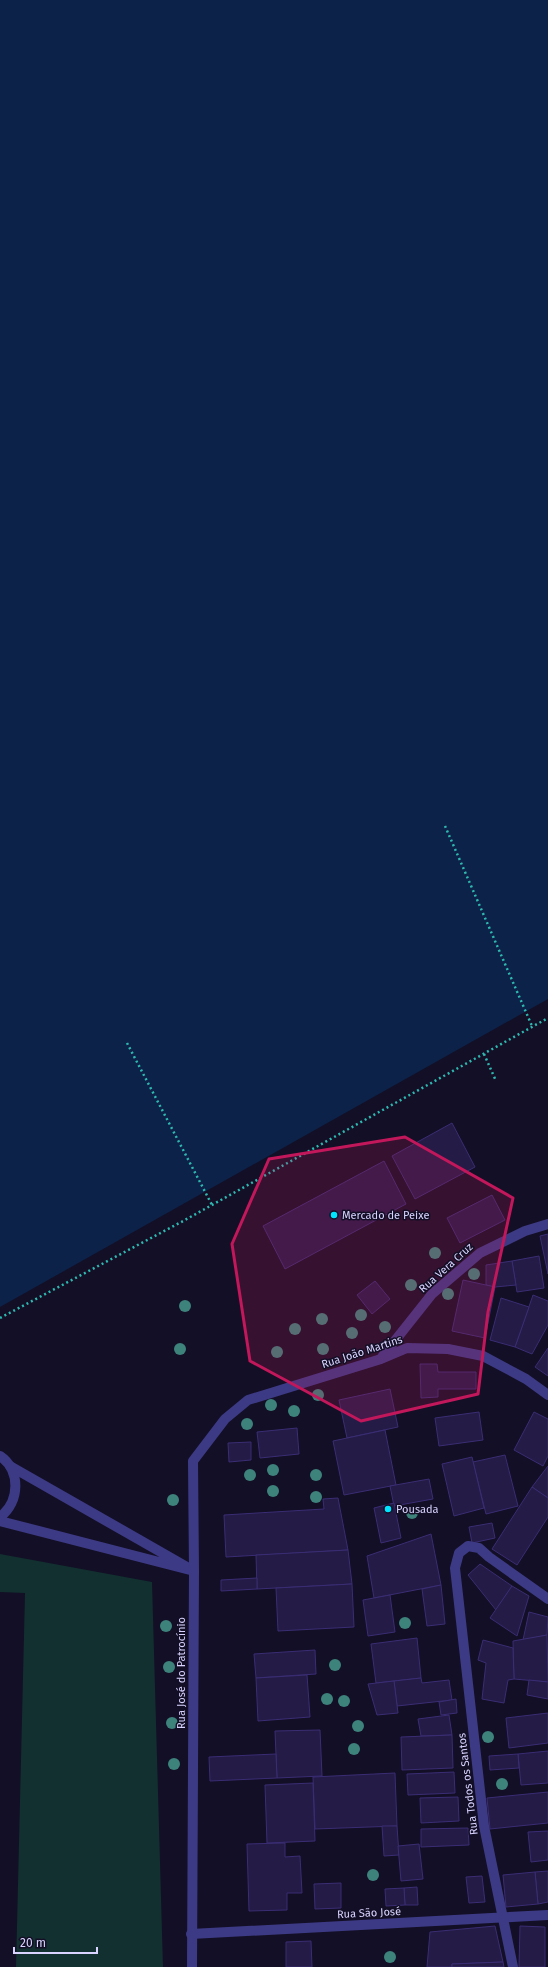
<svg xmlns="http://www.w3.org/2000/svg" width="548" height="1967" viewBox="0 0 548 1967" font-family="'Fira Sans',sans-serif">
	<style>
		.green { fill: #12302f }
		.water { fill: #0c2248 }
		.building { fill: #241b47; stroke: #3b2d73 }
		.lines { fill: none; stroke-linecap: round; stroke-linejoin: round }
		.path { stroke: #2fb8b0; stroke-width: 2.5; stroke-dasharray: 2 3; stroke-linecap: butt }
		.lane { stroke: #3d3a85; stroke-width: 10 }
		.street { stroke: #3d3a85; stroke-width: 10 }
		.tree { fill: #3d827b }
		.marked { fill: #c2185b; fill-opacity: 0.2; stroke: #c2185b; stroke-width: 3; stroke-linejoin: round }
		.poi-dot { fill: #00e5ff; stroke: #130f26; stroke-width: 1.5 }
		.labels { text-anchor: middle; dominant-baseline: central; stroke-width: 3; stroke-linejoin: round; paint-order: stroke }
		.poi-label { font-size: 11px; fill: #d9d4ff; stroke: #130f26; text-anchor: start }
		.street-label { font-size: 11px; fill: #d9d4ff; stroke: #130f26 }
	</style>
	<rect width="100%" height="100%" fill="#130f26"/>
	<!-- green -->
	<path class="green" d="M0,1554L152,1582L163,1967H16L25,1593L0,1592Z"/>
	<!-- water -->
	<path class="water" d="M0,0H548V999L0,1307Z"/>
	<!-- building -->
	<g class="building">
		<path d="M452,1123L475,1167L415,1199L392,1156Z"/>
		<path d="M384,1161L406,1204L285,1269L263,1226Z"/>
		<path d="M492,1195L505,1220L460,1243L447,1218Z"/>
		<path d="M548,1234V1274L540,1236Z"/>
		<path d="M539,1256L544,1288L517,1292L512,1261Z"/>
		<path d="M512,1261L516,1285L495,1287L486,1285V1265Z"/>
		<path d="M463,1280L495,1287L485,1338L452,1331Z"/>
		<path d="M375,1281L390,1299L372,1314L357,1295Z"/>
		<path d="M533,1295L548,1301V1325L532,1354L515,1347Z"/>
		<path d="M501,1298L529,1307L515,1347L490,1340Z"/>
		<path d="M548,1348V1376L535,1367Z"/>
		<path d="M420,1364H437L438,1372H476V1389H438V1397L421,1398Z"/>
		<path d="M390,1389L398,1427L347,1438L339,1400Z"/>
		<path d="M479,1412L483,1440L439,1446L435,1418Z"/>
		<path d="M534,1412L548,1419V1456L543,1466L514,1450Z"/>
		<path d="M297,1428L299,1454L260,1458L257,1432Z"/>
		<path d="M385,1430L396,1485L344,1495L333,1441Z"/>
		<path d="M251,1442V1460L229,1462L228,1443Z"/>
		<path d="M505,1455L518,1506L486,1514L473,1462Z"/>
		<path d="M472,1457L484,1508L454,1516L442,1464Z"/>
		<path d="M548,1466V1498L532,1487Z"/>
		<path d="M429,1479L433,1499L394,1506L390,1486Z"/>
		<path d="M532,1487L548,1498V1517L517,1565L492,1549Z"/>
		<path d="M338,1498L348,1550L226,1557L224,1515L324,1509L323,1499Z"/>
		<path d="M394,1503L401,1538L381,1543L374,1508Z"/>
		<path d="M492,1523L495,1538L472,1543L469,1527Z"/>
		<path d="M431,1534L441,1585L374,1598L367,1556Z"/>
		<path d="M348,1550L352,1584L257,1589L256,1555Z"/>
		<path d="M480,1564L512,1586L496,1610L468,1575Z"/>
		<path d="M257,1578V1589L221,1591V1580Z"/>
		<path d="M352,1584L354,1627L278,1631L276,1588Z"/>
		<path d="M441,1585L445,1624L427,1626L422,1589Z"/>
		<path d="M512,1586L529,1596L517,1636L490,1618Z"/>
		<path d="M390,1595L395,1632L368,1636L363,1600Z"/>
		<path d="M529,1612L548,1617L547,1635L523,1640Z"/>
		<path d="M547,1635L548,1682L514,1679L513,1641Z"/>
		<path d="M417,1638L421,1678L376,1683L371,1644Z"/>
		<path d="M483,1640L513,1648L514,1679L508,1680L504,1703L482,1699L486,1663L478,1660Z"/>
		<path d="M315,1650L316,1674L256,1678L254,1654Z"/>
		<path d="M307,1675L310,1717L258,1721L256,1678Z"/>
		<path d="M421,1678L422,1683L449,1680L452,1700L397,1706L394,1681Z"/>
		<path d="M529,1680L548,1682V1699L527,1695Z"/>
		<path d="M394,1681L398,1713L377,1715L368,1684Z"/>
		<path d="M456,1699L457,1713L441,1715L439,1702Z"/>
		<path d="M548,1713V1743L509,1748L506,1718Z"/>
		<path d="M449,1715L452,1735L421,1736L418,1719Z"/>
		<path d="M320,1730L322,1776L277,1778L275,1731Z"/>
		<path d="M452,1735L453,1768L402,1770L401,1737Z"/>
		<path d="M548,1751V1783L521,1785L518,1754Z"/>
		<path d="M276,1754L277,1778L210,1781L209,1757Z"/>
		<path d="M518,1754L519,1768L490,1770L489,1756Z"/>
		<path d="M454,1772L455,1793L408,1795L407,1774Z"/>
		<path d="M395,1773L397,1826L315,1829L313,1777Z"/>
		<path d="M313,1783L315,1841L267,1843L265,1785Z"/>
		<path d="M548,1792V1823L490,1829L487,1798Z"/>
		<path d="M458,1797L459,1821L421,1823L420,1798Z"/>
		<path d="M382,1826H397L399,1855L384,1856Z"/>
		<path d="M468,1828L469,1845L421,1847V1829Z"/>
		<path d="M548,1831V1860L531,1862L528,1832Z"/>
		<path d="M285,1843V1857L300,1856L302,1893H287V1910L249,1911L247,1844Z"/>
		<path d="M419,1844L423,1879L401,1881L398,1846Z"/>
		<path d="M548,1871V1902L538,1904L535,1872Z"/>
		<path d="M535,1872L538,1904L506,1907L503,1875Z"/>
		<path d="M482,1876L485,1902L469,1903L466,1877Z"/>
		<path d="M341,1883V1908L315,1909L314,1884Z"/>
		<path d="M417,1887L418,1905H405L404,1888Z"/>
		<path d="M404,1888L405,1905L386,1906L385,1889Z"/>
		<path d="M495,1926L503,1962L452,1964V1967H427L430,1932Z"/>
		<path d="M520,1926L545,1927V1967H519Z"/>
		<path d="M311,1941L312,1967H286V1942Z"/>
		<path d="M503,1962L504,1967H452V1964Z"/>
	</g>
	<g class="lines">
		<!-- path -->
		<g class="path">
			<path d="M445,826L532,1026"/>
			<path d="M127,1043L212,1205"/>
			<path d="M484,1054L496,1081"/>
			<path d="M0,1318L185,1220L548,1018"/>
		</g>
		<!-- lane -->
		<g class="lane">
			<path d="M0,1456C21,1470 20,1502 0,1517"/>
			<path d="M0,1521L194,1571L10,1466"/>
		</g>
		<!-- street -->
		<g class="street">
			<path d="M382,1357L432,1294L480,1253L525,1231L548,1224"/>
			<path d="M191,1934L548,1915"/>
			<path d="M192,1967L194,1571L193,1461L225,1419L248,1400L381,1359L407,1348L448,1349L483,1356L526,1379L548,1395"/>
			<path d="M513,1967L484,1826L455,1568L459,1553L468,1546L479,1548L489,1557L548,1599"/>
		</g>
	</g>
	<!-- trees -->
	<g class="tree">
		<circle cx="435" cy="1253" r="6"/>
		<circle cx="474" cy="1274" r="6"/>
		<circle cx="411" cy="1285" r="6"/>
		<circle cx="448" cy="1294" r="6"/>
		<circle cx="185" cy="1306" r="6"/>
		<circle cx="361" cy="1315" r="6"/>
		<circle cx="322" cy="1319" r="6"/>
		<circle cx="385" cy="1327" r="6"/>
		<circle cx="295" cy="1329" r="6"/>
		<circle cx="352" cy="1333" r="6"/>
		<circle cx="180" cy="1349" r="6"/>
		<circle cx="323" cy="1349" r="6"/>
		<circle cx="277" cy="1352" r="6"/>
		<circle cx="318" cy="1395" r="6"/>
		<circle cx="271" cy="1405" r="6"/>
		<circle cx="294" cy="1411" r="6"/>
		<circle cx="247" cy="1424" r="6"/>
		<circle cx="273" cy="1470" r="6"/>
		<circle cx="250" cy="1475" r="6"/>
		<circle cx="316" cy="1475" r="6"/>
		<circle cx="273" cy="1491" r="6"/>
		<circle cx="316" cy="1497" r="6"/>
		<circle cx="173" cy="1500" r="6"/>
		<circle cx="412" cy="1513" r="6"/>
		<circle cx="405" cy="1623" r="6"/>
		<circle cx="166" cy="1626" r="6"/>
		<circle cx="335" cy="1665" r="6"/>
		<circle cx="169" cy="1667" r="6"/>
		<circle cx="327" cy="1699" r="6"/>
		<circle cx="344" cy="1701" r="6"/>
		<circle cx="172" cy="1723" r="6"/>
		<circle cx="358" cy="1726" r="6"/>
		<circle cx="488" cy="1737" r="6"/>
		<circle cx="354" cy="1749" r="6"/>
		<circle cx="174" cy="1764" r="6"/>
		<circle cx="502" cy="1784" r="6"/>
		<circle cx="373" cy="1875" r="6"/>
		<circle cx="390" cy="1957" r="6"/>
	</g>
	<!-- marked area -->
	<path class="marked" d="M405,1137L513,1198L488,1312L478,1394L361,1421L250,1361L232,1244L269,1159Z"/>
	<!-- markers -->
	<g class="poi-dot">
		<circle cx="334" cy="1215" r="4"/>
		<circle cx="388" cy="1509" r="4"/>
	</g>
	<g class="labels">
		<!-- poi labels -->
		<g class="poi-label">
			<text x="342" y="1215">Mercado de Peixe</text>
			<text x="396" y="1509">Pousada</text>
		</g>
		<!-- street labels -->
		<g class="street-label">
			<text transform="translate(446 1268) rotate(-42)">Rua Vera Cruz</text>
			<text transform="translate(362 1352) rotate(-18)">Rua João Martins</text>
			<text transform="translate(181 1673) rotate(-90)">Rua José do Patrocínio</text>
			<text transform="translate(468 1784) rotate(-97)">Rua Todos os Santos</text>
			<text transform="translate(369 1913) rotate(-3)">Rua São José</text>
		</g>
	</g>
	<!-- scale -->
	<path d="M14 1947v6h83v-6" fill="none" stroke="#d9d4ff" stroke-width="2"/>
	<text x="20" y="1947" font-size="12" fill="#d9d4ff" stroke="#130f26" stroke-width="3" paint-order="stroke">20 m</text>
</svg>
